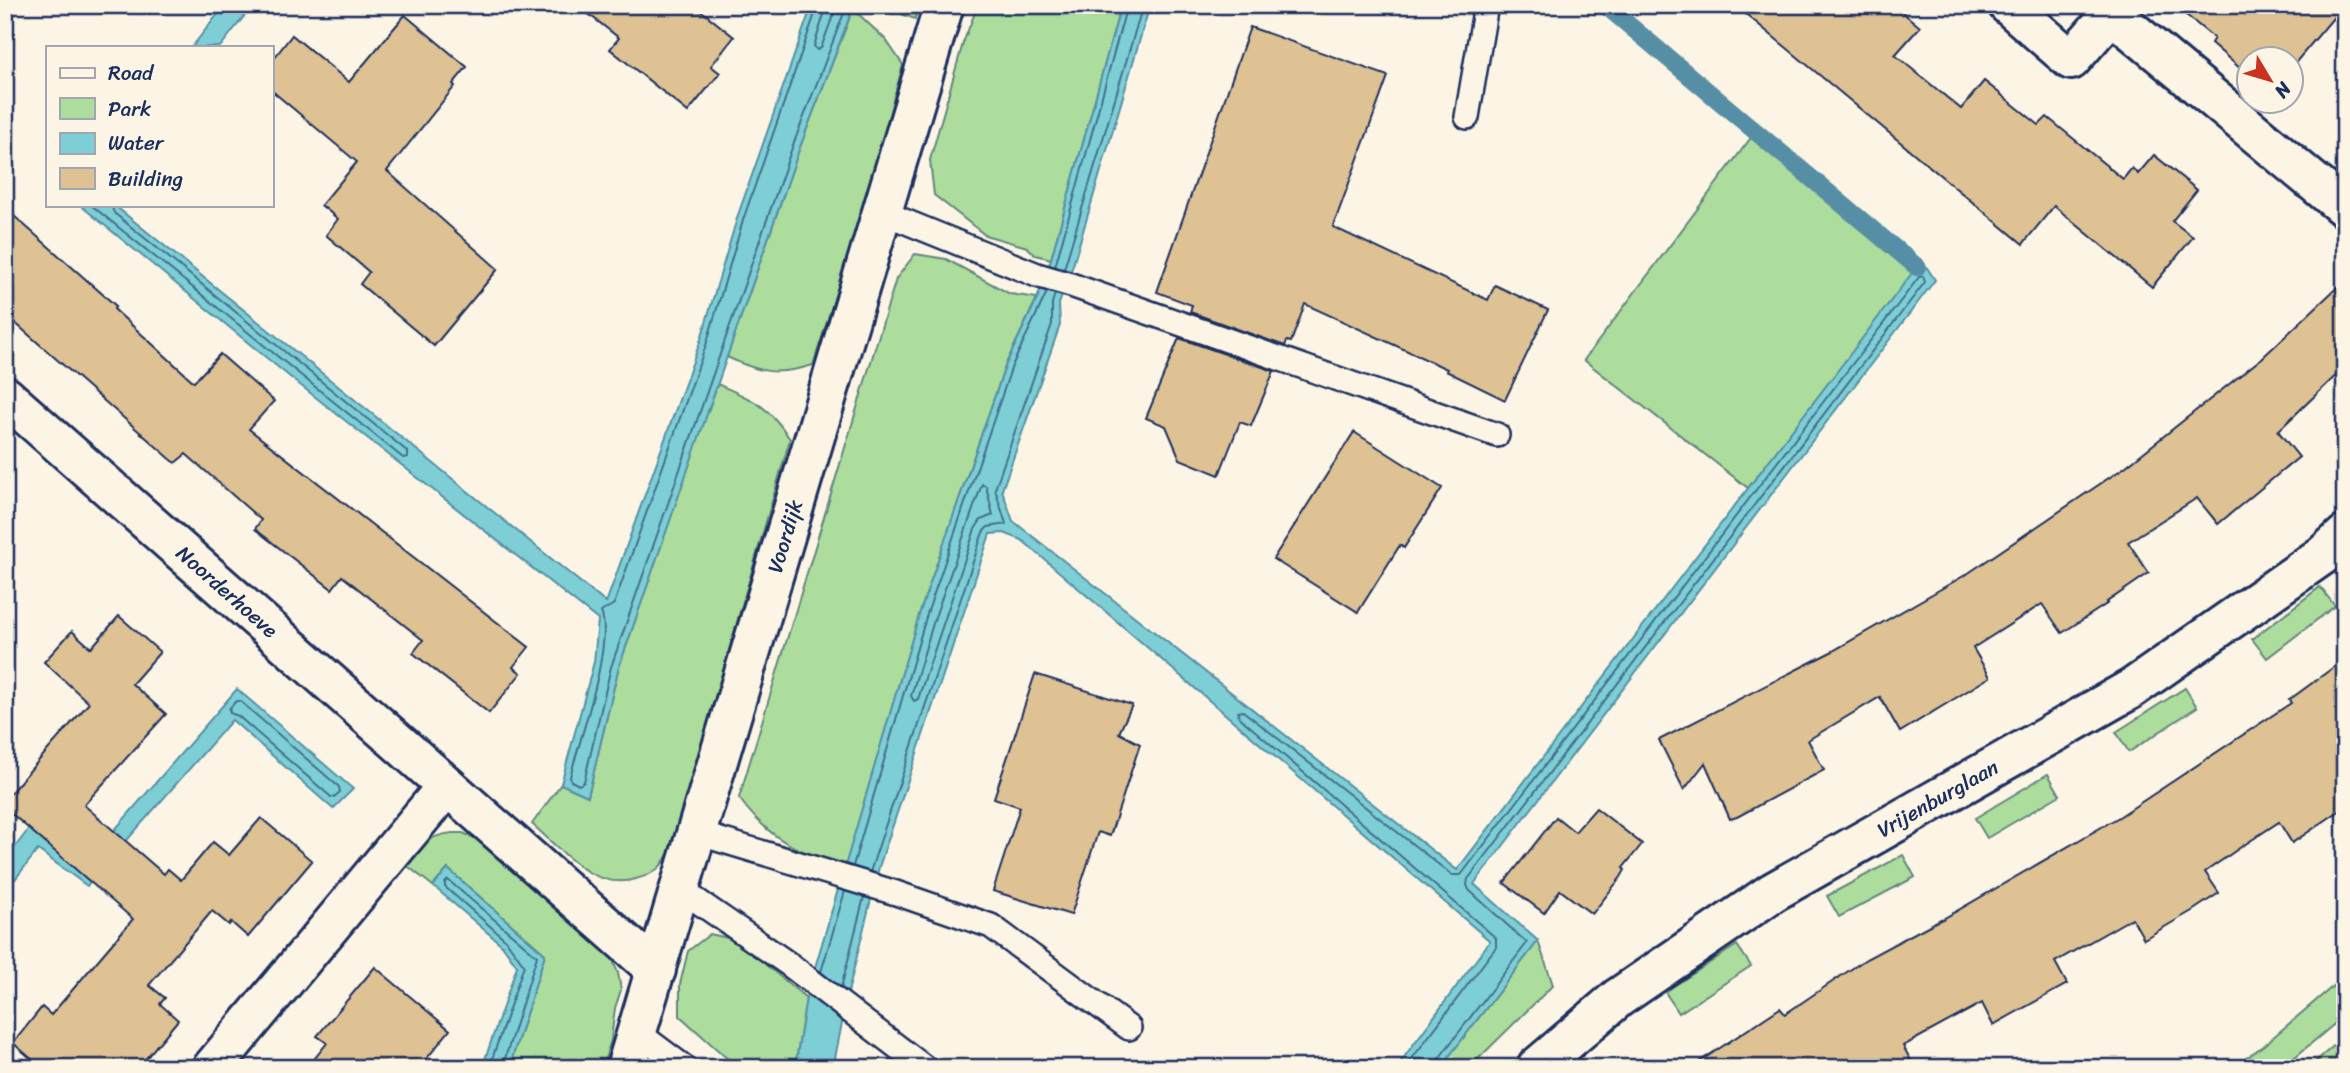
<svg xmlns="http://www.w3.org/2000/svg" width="2350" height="1073" viewBox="0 0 2350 1073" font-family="Sriracha,sans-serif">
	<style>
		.green { fill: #acdd9d; stroke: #64867e; stroke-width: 2 }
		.water { fill: #7ecfd5; stroke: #568fa5; stroke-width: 2 }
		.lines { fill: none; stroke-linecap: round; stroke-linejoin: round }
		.shore { stroke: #436f8e; stroke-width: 2 }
		.stream { stroke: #568fa5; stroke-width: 18 }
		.building { fill: #dec293; stroke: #1b2f5e; stroke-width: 2 }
		.service-casing { stroke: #1b2f5e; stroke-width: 28 }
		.minor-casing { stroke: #1b2f5e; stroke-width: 44 }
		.service { stroke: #fcf5e5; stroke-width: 23 }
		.minor { stroke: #fcf5e5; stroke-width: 38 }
		.labels { text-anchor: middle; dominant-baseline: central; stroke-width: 5; stroke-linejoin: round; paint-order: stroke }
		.street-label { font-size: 21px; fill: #1b2f5e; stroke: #fcf5e5 }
	</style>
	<rect width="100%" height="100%" fill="#fcf5e5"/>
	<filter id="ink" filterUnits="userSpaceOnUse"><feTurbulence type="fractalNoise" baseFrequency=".0143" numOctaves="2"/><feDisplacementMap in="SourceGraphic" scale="14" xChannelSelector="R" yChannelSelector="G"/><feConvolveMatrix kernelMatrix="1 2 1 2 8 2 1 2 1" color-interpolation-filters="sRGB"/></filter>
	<g filter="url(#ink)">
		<!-- green -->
		<g class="green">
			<path d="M892,5H919L915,19L901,14Z"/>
			<path d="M978,5H983L988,9L1009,8L1011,5H1121L1051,259L1036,255L1027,247L985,235L934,195L930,160L963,43Z"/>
			<path d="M853,9L886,40L903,65L858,227L813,365C777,376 761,373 727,357L800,147Z"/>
			<path d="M1753,135L1914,272L1748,488L1584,360Z"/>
			<path d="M915,254L946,259L1010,294L1037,298L1006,364L920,612L845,868C798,851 769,840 739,798L896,279Z"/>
			<path d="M717,384C754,400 768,405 790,439L673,844C664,865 658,873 636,879C593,892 561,849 532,824L561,784L588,796L618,670Z"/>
			<path d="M2320,587L2335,606L2267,658L2252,639Z"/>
			<path d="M2185,688L2197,707L2129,752L2116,732Z"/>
			<path d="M2048,774L2060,795L1987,838L1975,818Z"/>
			<path d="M452,833H463L477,839L612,958L618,973L621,990L615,1008L611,1040L602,1068H509L545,954L448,869L433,886L405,864C420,845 427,836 452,833Z"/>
			<path d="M1903,855L1915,877L1839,917L1827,896Z"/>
			<path d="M710,934L736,940L806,998L795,1068H746L731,1062L680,1016V984L688,951Z"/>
			<path d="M1538,941L1553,985L1469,1068H1440Z"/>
			<path d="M1737,945L1751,966L1679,1013L1665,992Z"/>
			<path d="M2345,976V1015L2282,1068H2233L2264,1045Z"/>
			<path d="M2345,1036V1059L2334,1068H2308Z"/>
		</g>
		<!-- water -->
		<g class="water">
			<path d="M225,5H253L220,47H192Z"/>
			<path d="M812,5H854L800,147L618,670L588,796L561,784L594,662L598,620L290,377L80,205H114L606,603L701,339L738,215Z"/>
			<path d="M1121,5H1150L1073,265L1059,304L1060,325L1002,490L1013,521L1457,870L1922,260L1935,280L1474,884L1538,941L1440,1068H1396L1490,941L1022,540L1004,533L990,534L879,867L849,988L833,1068H795L806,998L920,612L1006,364L1037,299L1051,259Z"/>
			<path d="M237,689L353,789L333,809L232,720L87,886L38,850L5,892V860L32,825L86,863Z"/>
			<path d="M448,869L545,954L509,1068H482L517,966L502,945L433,886Z"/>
		</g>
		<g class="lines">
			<!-- shore -->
			<g class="shore">
				<path d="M818,5L744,217L707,342L614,604L601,612C614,643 579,742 570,777L571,781L579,785L584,782L611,667L793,145L847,5"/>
				<path d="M827,5L814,46L817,50L821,48L837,5"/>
				<path d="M91,205L403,458L408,457V452L114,213L111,205"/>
				<path d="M1055,267L1127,5"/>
				<path d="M1064,269L1143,5"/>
				<path d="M982,484L986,486L993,515L981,520L975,529L918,699L914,701L911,696L935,617Z"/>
				<path d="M236,701H240L339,787L340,792L334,797H331L238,716L230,713L229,709Z"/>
				<path d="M853,866L927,614L1012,366L1047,292"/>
				<path d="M870,872L983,532L988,527L1006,524L995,489L1052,324V303L1055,294"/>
				<path d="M821,972L845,891"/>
				<path d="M841,988L864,897"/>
				<path d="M489,1068L524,965L506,940L445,887V883L448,880L537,956L502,1068"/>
				<path d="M1405,1068L1496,947V938L1239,717L1238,712L1243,711L1452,875H1461L1919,277L1923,276L1925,282L1468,879L1467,885L1469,890L1527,943L1437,1061L1435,1068"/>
			</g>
			<!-- stream -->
			<path class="stream" d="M1605,5L1917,267"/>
		</g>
		<!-- building -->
		<g class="building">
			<path d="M577,5H694L734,37L711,66L720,73L688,112L610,49L619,38Z"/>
			<path d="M1735,5H1894L1920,27L1895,55L1961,109L1984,81L2039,125L2047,117L2123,179L2132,168L2138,174L2154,155L2197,190L2172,221L2193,237L2152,287L2054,206L2023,244Z"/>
			<path d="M2174,5H2344L2291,68V60H2249V76L2211,43L2214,38Z"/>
			<path d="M405,15L467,67L453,84L455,86L387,171L498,269L434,346L360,284L369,272L326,235L338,219L321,205L357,162L271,90V62L292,35L349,82Z"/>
			<path d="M1250,27L1388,76L1333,227L1488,300L1495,285L1548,310L1505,400L1446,371L1447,369L1305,304L1291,342L1287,341L1285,346L1190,312L1192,305L1157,292Z"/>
			<path d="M5,208L116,306L114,309L194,382L220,354L274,401L249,429L529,647L513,667L521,673L489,713L413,653L423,640L342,576L332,589L255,529L261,520L186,454L175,463L5,314Z"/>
			<path d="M2345,280V367L2278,431L2299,457L2218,524L2197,498L2128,542L2149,573L2107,602L2108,603L2062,633L2042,604L1973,648L1990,677L1900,732L1880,697L1808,740L1824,770L1737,817L1730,819L1705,763L1684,790L1659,740L1831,652L1967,574L2125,467L2262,358Z"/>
			<path d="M1179,338L1274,371L1251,426L1240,422L1219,475L1180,459L1166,426L1146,418Z"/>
			<path d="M1354,432L1442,488L1404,548L1400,545L1358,612L1273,559Z"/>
			<path d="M119,616L160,652L132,684L166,714L84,805L164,874L168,869L181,880L213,842L229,855L261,818L312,861L248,937L231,922L229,925L212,911L149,985L165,998L160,1004L178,1020L138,1068H42L13,1043L42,1007L51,1015L133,919L5,808V799L89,703L44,662L72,631L91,648Z"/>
			<path d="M2345,659V807L2292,843L2279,822L2241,847L2205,872L2219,893L2192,911L2144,939L2132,918L2055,962L2067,984L1993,1025L1982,1003L1903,1046L1915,1068H1690L1780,1008L1785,1014L1866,959L1941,919V920L2119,817L2291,703L2289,700Z"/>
			<path d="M1035,674L1132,705L1119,733L1140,744L1110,836L1098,832L1071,915L993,891L1020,807L994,798Z"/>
			<path d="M1596,808L1642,844L1623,868L1625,870L1621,877L1592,914L1560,890L1544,913L1504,883L1556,817L1575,832Z"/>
			<path d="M375,967L450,1030L419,1068H307L327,1043L317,1036Z"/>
		</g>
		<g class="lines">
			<defs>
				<g id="service">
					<path d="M1467,117L1486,5"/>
					<path d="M882,212L1037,275L1071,285L1497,435"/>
					<path d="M697,833L896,893L991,926L1129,1028"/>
					<path d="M680,889L790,965L925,1068"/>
					<path d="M637,1032L685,1068"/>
				</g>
				<g id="minor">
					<path d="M2008,5L2071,60L2119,5"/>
					<path d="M2112,14L2345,208"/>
					<path id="s1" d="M5,396L656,970"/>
					<path d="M212,1068L447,786"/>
					<path id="s2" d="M626,1068L944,5"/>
					<path id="s3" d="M1536,1068L1618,998L1773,892L2131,689L2323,555L2345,535"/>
				</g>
			</defs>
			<!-- service casing -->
			<use href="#service" class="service-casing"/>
			<!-- minor casing -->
			<use href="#minor" class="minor-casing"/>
			<!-- service -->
			<use href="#service" class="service"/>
			<!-- minor -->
			<use href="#minor" class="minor"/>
		</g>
	</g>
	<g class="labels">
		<!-- street labels -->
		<g class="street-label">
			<text stroke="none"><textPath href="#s2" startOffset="555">Voordijk</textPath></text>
			<text stroke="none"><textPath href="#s1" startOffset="296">Noorderhoeve</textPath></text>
			<text stroke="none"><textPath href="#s3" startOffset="485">Vrijenburglaan</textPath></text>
		</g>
	</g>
	<!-- margin -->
	<rect width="2350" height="1073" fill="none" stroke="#fcf5e5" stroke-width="28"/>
	<rect x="14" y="14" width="2322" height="1045" fill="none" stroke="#1b2f5e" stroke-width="2.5" filter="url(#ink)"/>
	<!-- legend -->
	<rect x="46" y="46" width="228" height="161" fill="#fcf5e5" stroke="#a2a6af" stroke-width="2"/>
	<rect x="60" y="68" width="35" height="10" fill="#fcf5e5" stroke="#a2a6af" stroke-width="2"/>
	<text x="108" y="80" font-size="21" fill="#1b2f5e">Road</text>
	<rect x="60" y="98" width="35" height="21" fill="#acdd9d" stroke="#a2a6af" stroke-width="2"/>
	<text x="108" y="116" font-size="21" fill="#1b2f5e">Park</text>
	<rect x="60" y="133" width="35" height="21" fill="#7ecfd5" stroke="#a2a6af" stroke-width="2"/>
	<text x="108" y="150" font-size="21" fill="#1b2f5e">Water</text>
	<rect x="60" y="168" width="35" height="21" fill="#dec293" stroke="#a2a6af" stroke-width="2"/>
	<text x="108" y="186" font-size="21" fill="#1b2f5e">Building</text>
	<!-- north arrow -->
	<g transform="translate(2270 80) rotate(128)"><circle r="33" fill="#fcf5e5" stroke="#a2a6af" stroke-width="2"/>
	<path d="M0-5L12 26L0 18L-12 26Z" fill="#c8321e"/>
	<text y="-10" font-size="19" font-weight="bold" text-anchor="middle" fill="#1b2f5e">N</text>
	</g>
</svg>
